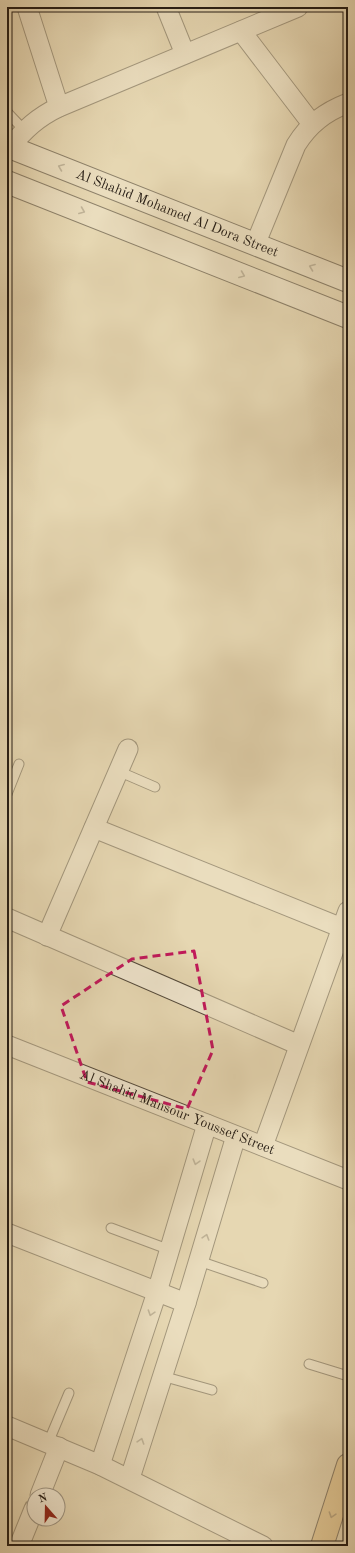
<svg xmlns="http://www.w3.org/2000/svg" width="355" height="1553" viewBox="0 0 355 1553" font-family="'Old Standard TT',serif">
	<style>
		.lines { fill: none; stroke-linecap: round; stroke-linejoin: round }
		.lane-casing { stroke: #554b3c; stroke-width: 11 }
		.street-casing { stroke: #554b3c; stroke-width: 21 }
		.secondary-casing { stroke: #251c14; stroke-width: 24 }
		.primary-casing { stroke: #251c14; stroke-width: 24 }
		.lane { stroke: #efe5cd; stroke-width: 9 }
		.street { stroke: #efe5cd; stroke-width: 19 }
		.secondary { stroke: #efe5cd; stroke-width: 22 }
		.primary { stroke: #e3bc79; stroke-width: 22 }
		.oneway { stroke: #948b7a }
		.oneway2 { stroke: #846c46 }
		.marked { fill: none; stroke: #c2185b; stroke-width: 3; stroke-dasharray: 8 5; stroke-linejoin: round }
		.labels { text-anchor: middle; dominant-baseline: central; stroke-width: 3.5; stroke-linejoin: round; paint-order: stroke }
		.street-label { font-size: 14px; fill: #251c14; stroke: #efe5cd }
	</style>
	<rect width="100%" height="100%" fill="#e6d7b2"/>
	<filter id="stains"><feTurbulence type="fractalNoise" baseFrequency=".005" numOctaves="4"/><feColorMatrix values="0 0 0 0 .2 0 0 0 0 .09 0 0 0 0 .02 0 0 0 .5 -.17"/></filter>
	<radialGradient id="worn" r=".72"><stop offset=".6" stop-color="#630" stop-opacity="0"/><stop offset="1" stop-color="#630" stop-opacity=".3"/></radialGradient>
	<g class="lines">
		<defs>
			<g id="lane">
				<path d="M7,112L24,130"/>
				<path d="M118,771L155,787"/>
				<path d="M7,794L19,764"/>
				<path d="M111,1228L170,1250"/>
				<path d="M199,1261L263,1283"/>
				<path d="M309,1364L348,1376"/>
				<path d="M162,1376L212,1390"/>
				<path d="M48,1443L69,1393"/>
			</g>
			<g id="street">
				<path d="M27,7L59,107"/>
				<path d="M166,7L185,54"/>
				<path d="M241,31L312,124"/>
				<path d="M10,147C25,129 38,117 59,107L298,7"/>
				<path d="M255,245L296,145C309,124 325,112 348,103"/>
				<path d="M94,828L342,928"/>
				<path d="M7,918L299,1045"/>
				<path d="M47,936L128,749"/>
				<path id="s1" d="M7,1045L348,1180"/>
				<path d="M263,1146L348,911"/>
				<path d="M7,1233L186,1303"/>
				<path d="M7,1426L100,1465L263,1546"/>
				<path d="M100,1465L157,1292L207,1124"/>
				<path d="M130,1478L186,1303L236,1136"/>
				<path d="M40,1495L59,1447"/>
				<path d="M19,1546L34,1509"/>
			</g>
			<g id="secondary">
				<path id="s2" d="M7,146L348,281"/>
				<path d="M7,182L348,317"/>
			</g>
			<path id="primary" d="M322,1546L348,1465"/>
		</defs>
		<!-- lane casing -->
		<use href="#lane" class="lane-casing"/>
		<!-- street casing -->
		<use href="#street" class="street-casing"/>
		<!-- secondary casing -->
		<use href="#secondary" class="secondary-casing"/>
		<!-- primary casing -->
		<use href="#primary" class="primary-casing"/>
		<!-- lane -->
		<use href="#lane" class="lane"/>
		<!-- street -->
		<use href="#street" class="street"/>
		<!-- secondary -->
		<use href="#secondary" class="secondary"/>
		<!-- primary -->
		<use href="#primary" class="primary"/>
	</g>
	<!-- one-way arrows -->
	<defs><path id="oneway-chevron" d="M-2-3.5L2.5 0L-2 3.5" fill="none" stroke-width="1.6" stroke-linecap="round" stroke-linejoin="round"/></defs>
	<g class="oneway">
		<use href="#oneway-chevron" transform="translate(61 167) rotate(-158)"/>
		<use href="#oneway-chevron" transform="translate(82 211) rotate(22)"/>
		<use href="#oneway-chevron" transform="translate(312 267) rotate(-159)"/>
		<use href="#oneway-chevron" transform="translate(242 275) rotate(22)"/>
		<use href="#oneway-chevron" transform="translate(196 1162) rotate(106)"/>
		<use href="#oneway-chevron" transform="translate(206 1237) rotate(-73)"/>
		<use href="#oneway-chevron" transform="translate(151 1313) rotate(108)"/>
		<use href="#oneway-chevron" transform="translate(141 1441) rotate(-72)"/>
	</g>
	<use class="oneway2" href="#oneway-chevron" transform="translate(332 1515) rotate(108)"/>
	<!-- marked area -->
	<path d="M0 0H355V1553H0ZM194,951L213,1050L187,1109L87,1082L61,1006L132,959Z" fill="#e6d7b2" fill-opacity=".55" fill-rule="evenodd"/>
	<path class="marked" d="M194,951L213,1050L187,1109L87,1082L61,1006L132,959Z"/>
	<g class="labels">
		<!-- street labels -->
		<g class="street-label">
			<text stroke="none"><textPath href="#s2" startOffset="183">Al Shahid Mohamed Al Dora Street</textPath></text>
			<text stroke="none"><textPath href="#s1" startOffset="183">Al Shahid Mansour Youssef Street</textPath></text>
		</g>
	</g>
	<!-- margin -->
	<rect width="355" height="1553" fill="none" stroke="#e6d7b2" stroke-width="24"/>
	<rect x="8" y="8" width="339" height="1537" fill="none" stroke="#251c14" stroke-width="2"/>
	<rect x="12" y="12" width="331" height="1529" fill="none" stroke="#251c14"/>
	<!-- north arrow -->
	<g transform="translate(46 1507) rotate(340)"><circle r="19" fill="#efe5cd" stroke="#9e9583"/>
	<path d="M0-3L7 15L0 10L-7 15Z" fill="#8f2418"/>
	<text y="-6" font-size="11" font-weight="bold" text-anchor="middle" fill="#251c14">N</text>
	</g>
	<rect width="100%" height="100%" filter="url(#stains)"/>
	<rect width="100%" height="100%" fill="url(#worn)"/>
</svg>
